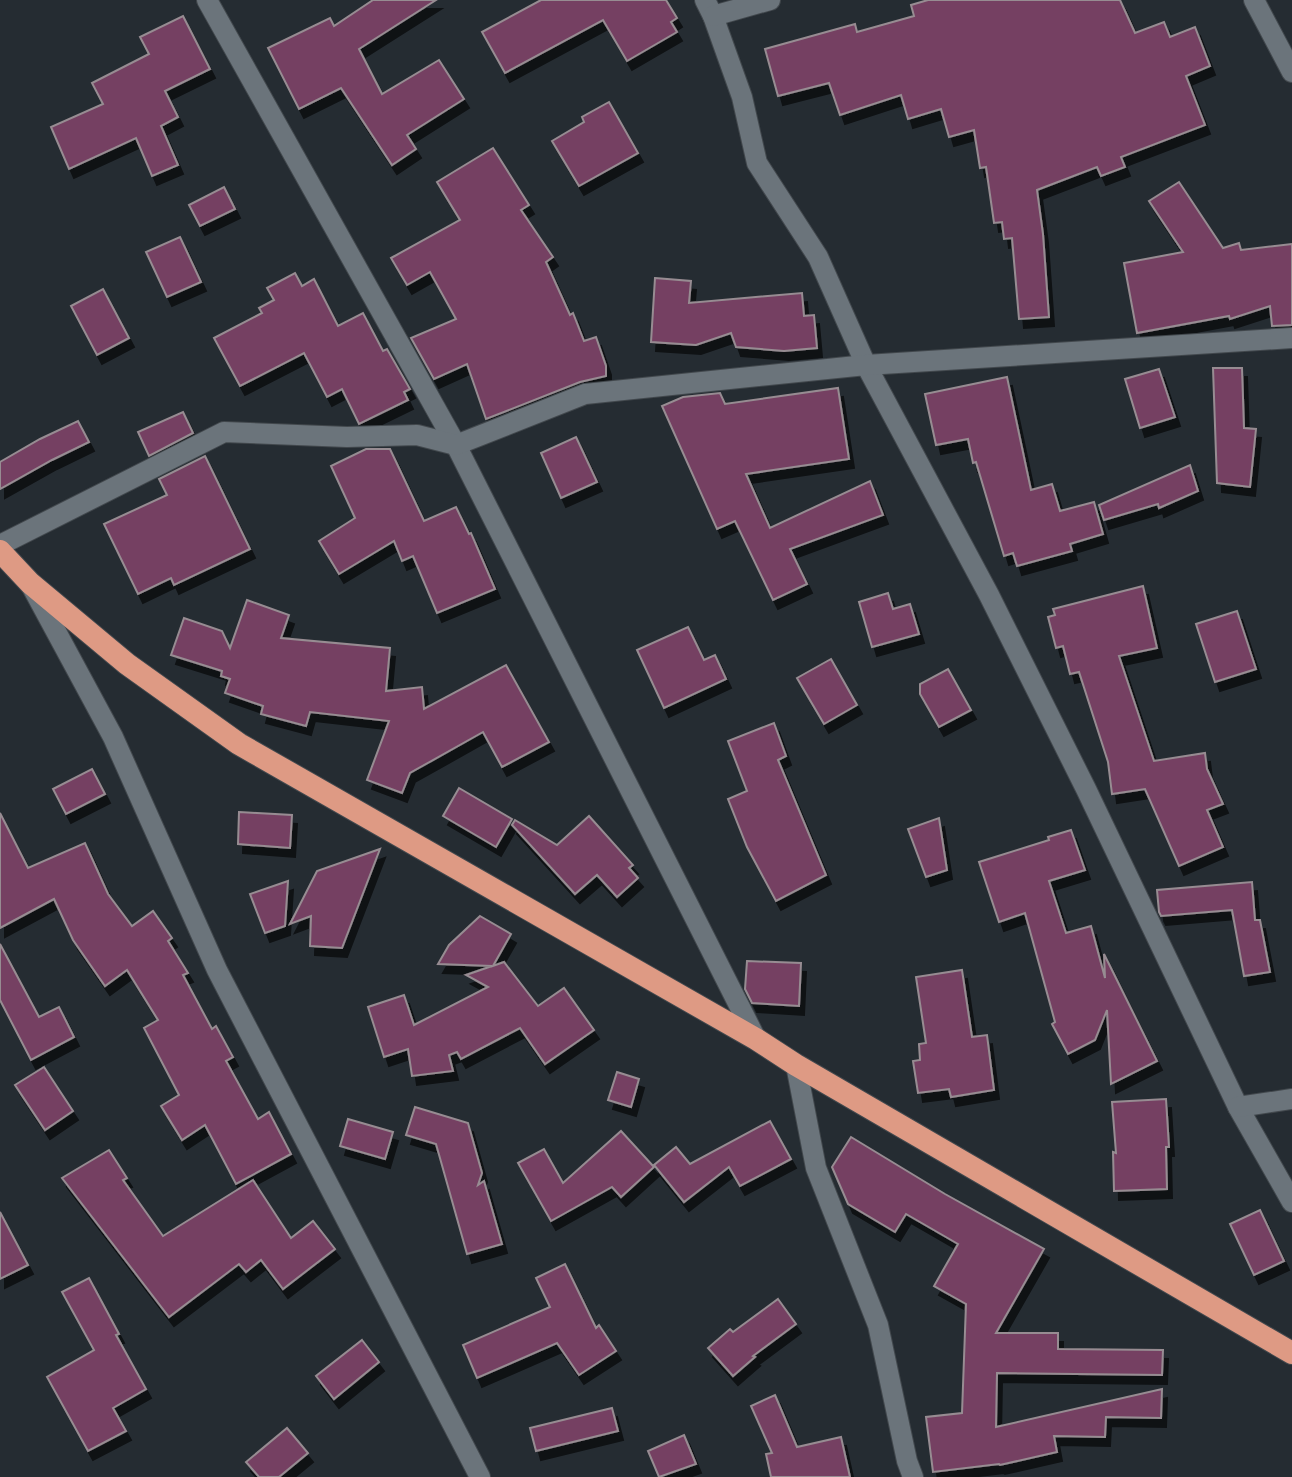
<svg xmlns="http://www.w3.org/2000/svg" width="1292" height="1477" viewBox="0 0 1292 1477" font-family="Raleway,sans-serif">
	<style>
		.building { fill: #754162; stroke: #978c92; stroke-width: 2; filter: url(#shadow) }
		.lines { fill: none; stroke-linecap: round; stroke-linejoin: round }
		.minor-casing { stroke: #42484d; stroke-width: 22 }
		.trunk-casing { stroke: #42484d; stroke-width: 24 }
		.minor { stroke: #6b747b; stroke-width: 20 }
		.trunk { stroke: #de9a84; stroke-width: 22 }
	</style>
	<defs>
		<filter id="shadow"><feDropShadow dx="5" dy="9" stdDeviation="0" flood-color="#0009"/></filter>
	</defs>
	<rect width="100%" height="100%" fill="#252c32"/>
	<!-- building -->
	<g class="building">
		<path d="M373,0H436L359,49L382,94L439,60L464,99L407,135L416,149L392,165L341,88L299,109L268,48L330,18L334,26Z"/>
		<path d="M541,0H666L677,18L671,22L677,32L627,61L603,20L505,73L482,32Z"/>
		<path d="M928,0H1120L1135,33L1164,22L1170,37L1195,27L1210,66L1186,76L1205,125L1121,157L1125,167L1101,176L1097,167L1037,190L1043,234L1049,317L1019,319L1012,238L1004,239L1002,222L994,223L986,167L980,168L974,130L949,137L941,109L908,119L901,95L840,115L829,83L778,96L765,49L855,24L857,32L914,16L911,5Z"/>
		<path d="M183,16L210,69L165,91L178,117L161,126L178,165L152,176L136,138L69,169L51,127L103,104L92,83L149,54L140,37Z"/>
		<path d="M609,102L638,153L579,186L552,141L584,122L582,117Z"/>
		<path d="M493,148L529,205L521,210L553,257L546,262L570,315L573,313L584,341L596,337L606,366V376L580,382L486,419L467,364L434,379L411,338L456,319L430,272L407,285L391,258L460,220L437,182Z"/>
		<path d="M1179,182L1223,248L1239,243L1241,250L1292,244V325L1272,326L1270,306L1230,319L1229,316L1137,333L1124,263L1183,252L1149,201Z"/>
		<path d="M224,187L235,209L200,226L189,205Z"/>
		<path d="M180,237L201,282L167,297L146,252Z"/>
		<path d="M295,273L302,286L314,279L338,326L363,313L383,351L387,349L410,389L404,392L408,400L359,424L342,389L327,397L304,353L240,386L214,338L262,313L259,308L274,300L267,288Z"/>
		<path d="M655,278L691,281L689,303L802,293L804,316L814,315L817,348L784,351L736,347L731,333L696,345L651,342Z"/>
		<path d="M103,289L129,338L97,355L71,306Z"/>
		<path d="M1213,368H1242L1244,428L1256,429L1250,487L1217,483Z"/>
		<path d="M1159,369L1175,417L1140,428L1125,379Z"/>
		<path d="M1007,377L1031,490L1052,484L1060,511L1094,502L1103,534L1070,544L1072,551L1017,566L1013,553L1004,556L976,462L973,463L968,439L936,445L925,394Z"/>
		<path d="M838,388L849,459L746,474L770,528L870,481L883,515L790,549L807,584L773,600L735,521L717,529L662,406L683,397L720,393L725,404Z"/>
		<path d="M183,412L193,433L149,456L138,432Z"/>
		<path d="M78,421L89,442L52,460L0,489V462L40,439Z"/>
		<path d="M576,437L597,482L561,498L541,453Z"/>
		<path d="M366,449H390L424,521L456,507L469,534L471,533L495,589L437,613L413,556L402,561L394,541L339,574L319,541L355,518L331,466Z"/>
		<path d="M205,456L250,549L174,585L171,578L138,594L104,524L167,495L159,479Z"/>
		<path d="M1190,465L1198,491L1159,508L1158,504L1104,520L1099,505Z"/>
		<path d="M1143,586L1157,648L1119,656L1154,761L1205,753L1207,769L1223,804L1207,810L1223,847L1179,866L1145,789L1112,794L1108,762L1079,672L1070,674L1063,646L1056,648L1048,617L1055,615L1053,609Z"/>
		<path d="M888,593L893,609L910,604L919,634L872,647L859,602Z"/>
		<path d="M247,600L289,615L281,638L390,648L386,691L422,687L424,709L506,665L549,742L502,767L483,732L410,773L402,793L367,780L389,721L310,712L306,726L261,714L263,706L225,693L230,679L221,676L222,671L171,655L184,618L222,631L230,648Z"/>
		<path d="M1237,611L1256,669L1215,682L1196,624Z"/>
		<path d="M688,627L704,660L715,655L726,679L664,708L637,650Z"/>
		<path d="M831,659L857,705L824,724L797,678Z"/>
		<path d="M948,669L971,710L939,727L920,694V684Z"/>
		<path d="M774,723L786,756L778,760L826,875L776,901L747,847L728,799L747,791L728,741Z"/>
		<path d="M92,769L105,794L66,814L53,789Z"/>
		<path d="M459,788L512,819L496,847L443,816Z"/>
		<path d="M239,812L292,815L290,848L238,844Z"/>
		<path d="M0,813L28,868L85,843L108,894L132,926L153,911L172,938L168,941L188,973L183,975L212,1029L216,1026L233,1057L226,1061L258,1119L269,1112L291,1154L236,1184L205,1125L182,1140L161,1106L179,1095L144,1028L158,1020L127,970L105,986L73,940L54,899L0,928Z"/>
		<path d="M589,816L633,865L629,868L638,878L617,897L597,875L575,894L512,825L515,820L557,845Z"/>
		<path d="M939,818L947,870L926,877L908,829Z"/>
		<path d="M1071,830L1085,870L1049,881L1066,933L1091,926L1105,978L1104,954L1157,1061L1111,1084L1107,1010L1095,1040L1068,1054L1052,1024L1055,1022L1025,913L999,922L979,862L1049,840L1048,837Z"/>
		<path d="M380,849L342,948L310,946L311,916L290,924L317,871Z"/>
		<path d="M288,881L285,926L265,933L250,894Z"/>
		<path d="M1252,882L1255,920H1260L1270,972L1244,976L1232,910L1161,916L1159,912L1157,890Z"/>
		<path d="M480,916L511,934L493,966L504,962L538,1006L564,988L594,1030L545,1064L520,1028L461,1059L457,1052L449,1055L453,1071L412,1076L408,1049L384,1057L368,1007L404,995L414,1025L488,987L466,975L492,966L438,964L449,945Z"/>
		<path d="M0,944L39,1017L59,1007L74,1037L31,1060L0,1000Z"/>
		<path d="M747,961L801,963L799,1006L752,1003L745,989Z"/>
		<path d="M962,970L972,1037L987,1035L994,1090L951,1097L949,1089L918,1093L913,1061L920,1060L919,1044L926,1043L916,977Z"/>
		<path d="M44,1067L73,1111L45,1130L15,1085Z"/>
		<path d="M617,1072L639,1079L631,1107L608,1100Z"/>
		<path d="M1166,1099L1169,1147H1166L1167,1189L1114,1191L1113,1152L1116,1153L1112,1102Z"/>
		<path d="M415,1107L468,1123L482,1173L478,1185L484,1181L502,1244L467,1254L436,1144L406,1135Z"/>
		<path d="M348,1119L393,1132L385,1159L340,1146Z"/>
		<path d="M770,1121L791,1159L740,1186L729,1167L684,1202L654,1165L676,1147L690,1164Z"/>
		<path d="M621,1131L654,1167L621,1197L612,1187L551,1221L518,1163L544,1149L563,1183Z"/>
		<path d="M851,1137L945,1194L1044,1249L996,1333H1058V1349L1163,1350L1162,1375L997,1373L996,1427L1162,1389L1161,1418L1106,1417L1105,1437L1054,1436L1057,1452L1000,1465L999,1464L933,1472L926,1417L962,1413L966,1304L934,1286L958,1244L906,1214L895,1232L848,1204L832,1167Z"/>
		<path d="M109,1150L127,1178L123,1180L163,1236L253,1180L291,1238L313,1221L335,1249L283,1289L261,1260L246,1272L239,1264L169,1317L62,1178Z"/>
		<path d="M1260,1210L1284,1261L1254,1275L1230,1224Z"/>
		<path d="M0,1212L28,1265L0,1279Z"/>
		<path d="M565,1264L596,1328L599,1325L616,1351L579,1375L557,1343L477,1378L463,1345L550,1307L536,1278Z"/>
		<path d="M89,1278L119,1334L116,1335L146,1389L113,1408L126,1431L88,1451L47,1377L94,1350L62,1292Z"/>
		<path d="M778,1299L796,1324L753,1356L755,1357L733,1376L708,1348L730,1329L733,1332Z"/>
		<path d="M362,1340L379,1362L334,1399L316,1376Z"/>
		<path d="M775,1395L797,1447L841,1437L850,1477H771L766,1454L772,1453L751,1406Z"/>
		<path d="M612,1408L618,1431L536,1451L530,1428Z"/>
		<path d="M287,1428L308,1453L279,1477H259L246,1462Z"/>
		<path d="M684,1435L696,1464L659,1477L648,1451Z"/>
	</g>
	<g class="lines">
		<defs>
			<g id="minor">
				<path d="M207,0L456,445L756,1039"/>
				<path d="M705,0L713,16L742,97L757,163L818,257L866,365L989,595L1086,789L1238,1107L1292,1202"/>
				<path d="M1254,0L1292,72"/>
				<path d="M713,16L770,0"/>
				<path d="M0,545L224,432L347,437L417,435L456,445L585,394L866,365L1292,338"/>
				<path d="M32,587L113,737L217,970L480,1477"/>
				<path d="M796,1065L816,1168L878,1325L907,1461L913,1477"/>
				<path d="M1238,1107L1292,1099"/>
			</g>
			<path id="trunk" d="M0,551L30,583L127,664L239,744L756,1039L796,1065L1292,1353"/>
		</defs>
		<!-- minor casing -->
		<use href="#minor" class="minor-casing"/>
		<!-- trunk casing -->
		<use href="#trunk" class="trunk-casing"/>
		<!-- minor -->
		<use href="#minor" class="minor"/>
		<!-- trunk -->
		<use href="#trunk" class="trunk"/>
	</g>
</svg>
